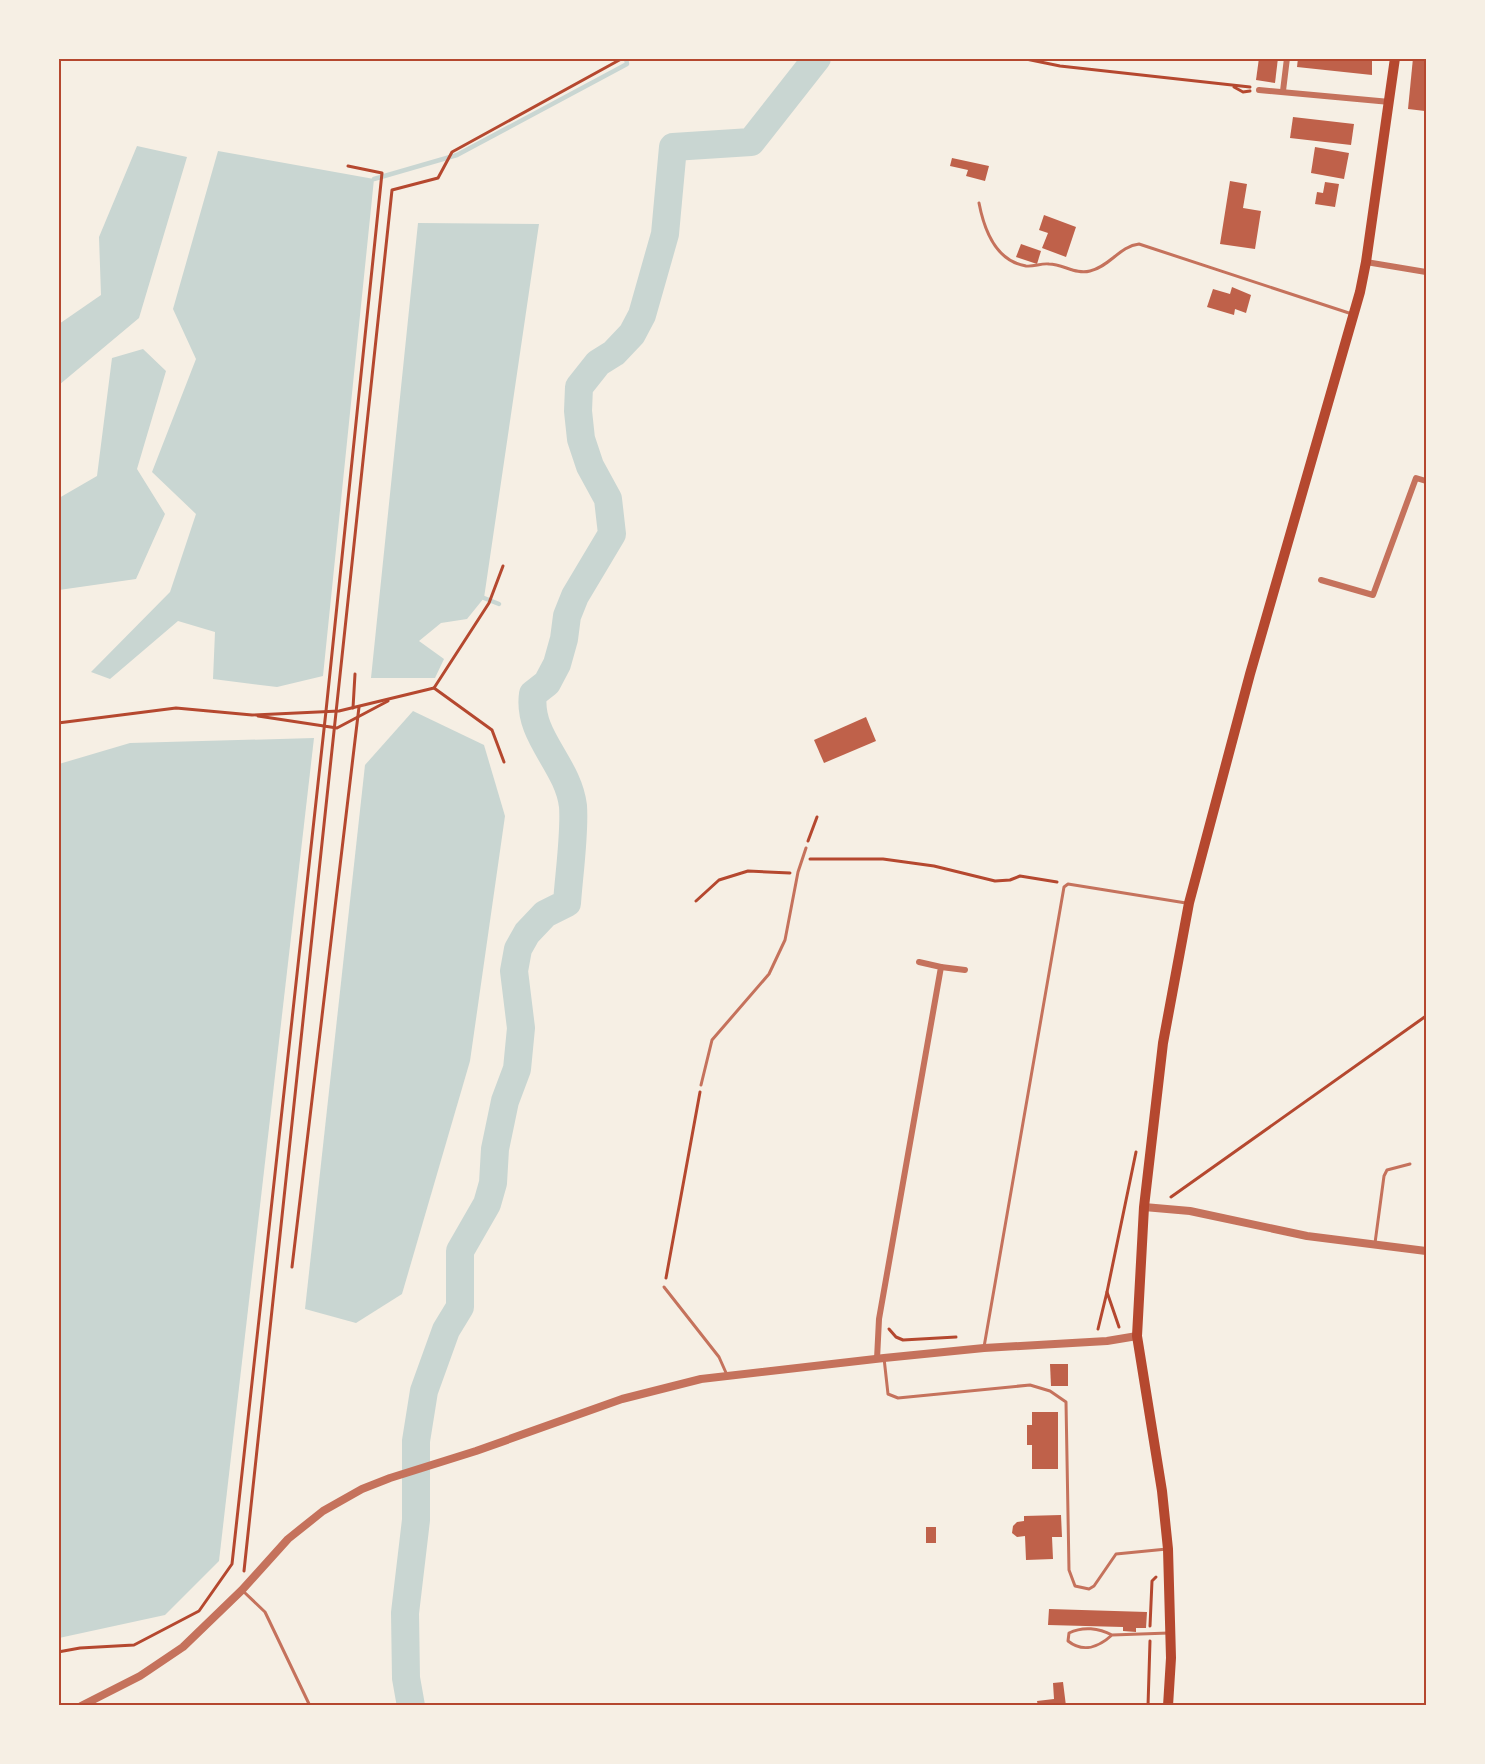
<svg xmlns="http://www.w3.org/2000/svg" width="1485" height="1764" viewBox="0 0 1485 1764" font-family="'Libre Baskerville',serif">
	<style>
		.water { fill: #c9d6d2 }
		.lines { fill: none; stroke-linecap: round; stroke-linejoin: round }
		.stream { stroke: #c9d6d2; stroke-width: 4.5 }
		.river { stroke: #c9d6d2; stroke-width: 28 }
		.building { fill: #bf614a }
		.path { stroke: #b5482f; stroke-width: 3 }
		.service { stroke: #c5725c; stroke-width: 3 }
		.minor { stroke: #c5725c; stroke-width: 6 }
		.tertiary { stroke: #c5725c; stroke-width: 8 }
		.primary { stroke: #b5482f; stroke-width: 10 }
		.neatline { fill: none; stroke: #b5482f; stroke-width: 2 }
	</style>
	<rect width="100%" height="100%" fill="#f6efe4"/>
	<!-- water -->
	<g class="water">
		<path d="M137,146L187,157L139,318L59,385V324L101,295L99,237Z"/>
		<path d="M218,151L374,179L323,676L277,687L213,679L215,632L178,621L110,679L91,672L170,592L196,514L152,472L196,359L173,309Z"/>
		<path d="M418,223L539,224L484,598L467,619L441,623L419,641L444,659L435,678H371Z"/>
		<path d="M143,349L166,371L137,469L165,514L136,579L59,590V498L97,476L112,358Z"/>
		<path d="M413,711L484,745L505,816L470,1061L402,1294L356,1323L305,1309L365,765Z"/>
		<path d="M314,738L219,1561L165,1615L59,1638V764L130,743Z"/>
	</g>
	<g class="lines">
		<!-- stream -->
		<g class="stream">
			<path d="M374,179L457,155L627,64L626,58"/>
			<path d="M484,598L499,604"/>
		</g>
		<!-- river -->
		<path class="river" d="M411,1706L406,1678L405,1613L416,1520V1441L424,1391L446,1330L460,1307V1251L487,1204L493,1183L495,1149L505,1101L517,1069L521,1028L514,971L518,949L527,933L545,914L567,903C569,874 575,833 573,806C568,764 527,736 533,694L547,683L557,664L564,639L567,616L575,596L612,534L608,499L590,466L581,439L578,411L579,387L598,363L614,353L632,334L642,315L665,234L673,147L751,142L817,58"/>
	</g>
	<!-- building -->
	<g class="building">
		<path d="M1259,58H1278L1275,83L1256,80Z"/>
		<path d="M1298,58H1372V75L1297,67Z"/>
		<path d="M1413,58H1426L1425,111L1408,109Z"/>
		<path d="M1293,117L1354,124L1351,145L1290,138Z"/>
		<path d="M1315,147L1349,153L1344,179L1311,173Z"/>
		<path d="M952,158L989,166L985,181L966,176L968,170L950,166Z"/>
		<path d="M1230,181L1247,184L1243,208L1261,211L1255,249L1220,244Z"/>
		<path d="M1325,182L1339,184L1335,207L1315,204L1317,192L1323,193Z"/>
		<path d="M1044,215L1076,227L1066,257L1042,248L1048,233L1039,230Z"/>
		<path d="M1021,244L1041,251L1037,264L1016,257Z"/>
		<path d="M1232,287L1251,295L1246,313L1235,309L1234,315L1207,307L1213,289L1230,294Z"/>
		<path d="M866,717L876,741L824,763L814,740Z"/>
		<path d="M1050,1364H1068V1386H1051Z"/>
		<path d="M1032,1412H1058V1469H1032V1445H1027V1425H1032Z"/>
		<path d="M1061,1515L1062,1537H1052L1053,1559L1026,1560L1025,1536L1017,1537L1012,1533L1013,1526L1017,1522L1024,1521V1516Z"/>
		<rect x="926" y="1527" width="10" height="16"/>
		<path d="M1049,1609L1147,1612L1146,1628H1136V1632L1123,1631V1627L1048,1625Z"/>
		<path d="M1063,1682L1066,1706H1038L1037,1701L1054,1699L1053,1683Z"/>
	</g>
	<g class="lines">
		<!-- path -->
		<g class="path">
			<path d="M1021,58L1060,66L1250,87"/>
			<path d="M1234,87L1243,92L1250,91"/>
			<path d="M503,566L489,603L434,688L492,730L504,762"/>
			<path d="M353,708L355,674"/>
			<path d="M258,716L337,728L388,701"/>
			<path d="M58,723L176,708L252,715L339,711L434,688"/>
			<path d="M808,841L817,817"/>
			<path d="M810,859H883L934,866L995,881L1010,880L1020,876L1057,882"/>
			<path d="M696,901L719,880L748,871L790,873"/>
			<path d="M1171,1197L1426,1016"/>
			<path d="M292,1267L359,707"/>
			<path d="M666,1278L700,1092"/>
			<path d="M1107,1292L1136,1152"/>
			<path d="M889,1329L896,1337L903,1340L956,1337"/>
			<path d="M1098,1329L1107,1292L1119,1327"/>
			<path d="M244,1571L392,190L438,178L452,152L623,58"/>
			<path d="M1150,1626L1152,1581L1156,1577"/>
			<path d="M58,1652L80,1648L134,1645L199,1611L232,1564L326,711L382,173L348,166"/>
			<path d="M1148,1706L1150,1641"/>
		</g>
		<!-- service -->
		<g class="service">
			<path d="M979,203C984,229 995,261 1026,266C1034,267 1041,263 1049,264C1063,264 1076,275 1090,271C1109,267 1120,246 1139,244L1352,314"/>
			<path d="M701,1085L712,1040L769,974L785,940L798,872L806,848"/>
			<path d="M1375,1243L1384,1176L1387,1170L1410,1164"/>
			<path d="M664,1287L719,1357L727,1375"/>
			<path d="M984,1347L1064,887L1068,884L1186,903"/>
			<path d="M884,1358L888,1394L898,1398L1030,1385L1050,1391L1066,1402L1069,1570L1075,1586L1089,1589L1094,1586L1116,1554L1167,1549"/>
			<path d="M244,1592L265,1612L310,1706"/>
			<path d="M1112,1635C1099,1628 1083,1626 1069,1633L1068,1641C1083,1653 1099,1647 1112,1635L1169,1633"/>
		</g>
		<!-- minor -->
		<g class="minor">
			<path d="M1259,90L1390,102"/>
			<path d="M1283,91L1287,58"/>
			<path d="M1366,262L1426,272"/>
			<path d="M1321,580L1373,595L1416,478L1426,481"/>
			<path d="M941,967L965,970"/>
			<path d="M877,1359L879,1319L941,967L919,962"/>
		</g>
		<!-- tertiary -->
		<g class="tertiary">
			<path d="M1144,1207L1190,1211L1307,1236L1426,1251"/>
			<path d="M81,1706L140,1676L183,1647L242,1590L288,1539L323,1511L362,1489L390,1478L476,1451L622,1399L701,1379L884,1358L984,1348L1107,1341L1137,1336"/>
		</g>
		<!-- primary -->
		<path class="primary" d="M1168,1706L1171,1658L1168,1549L1162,1491L1137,1336L1144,1207L1163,1043L1189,903L1250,674L1360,292L1366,262L1395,58"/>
	</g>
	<!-- border -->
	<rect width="1485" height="1764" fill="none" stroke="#f6efe4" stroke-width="120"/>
	<rect x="60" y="60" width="1365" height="1644" class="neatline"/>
</svg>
